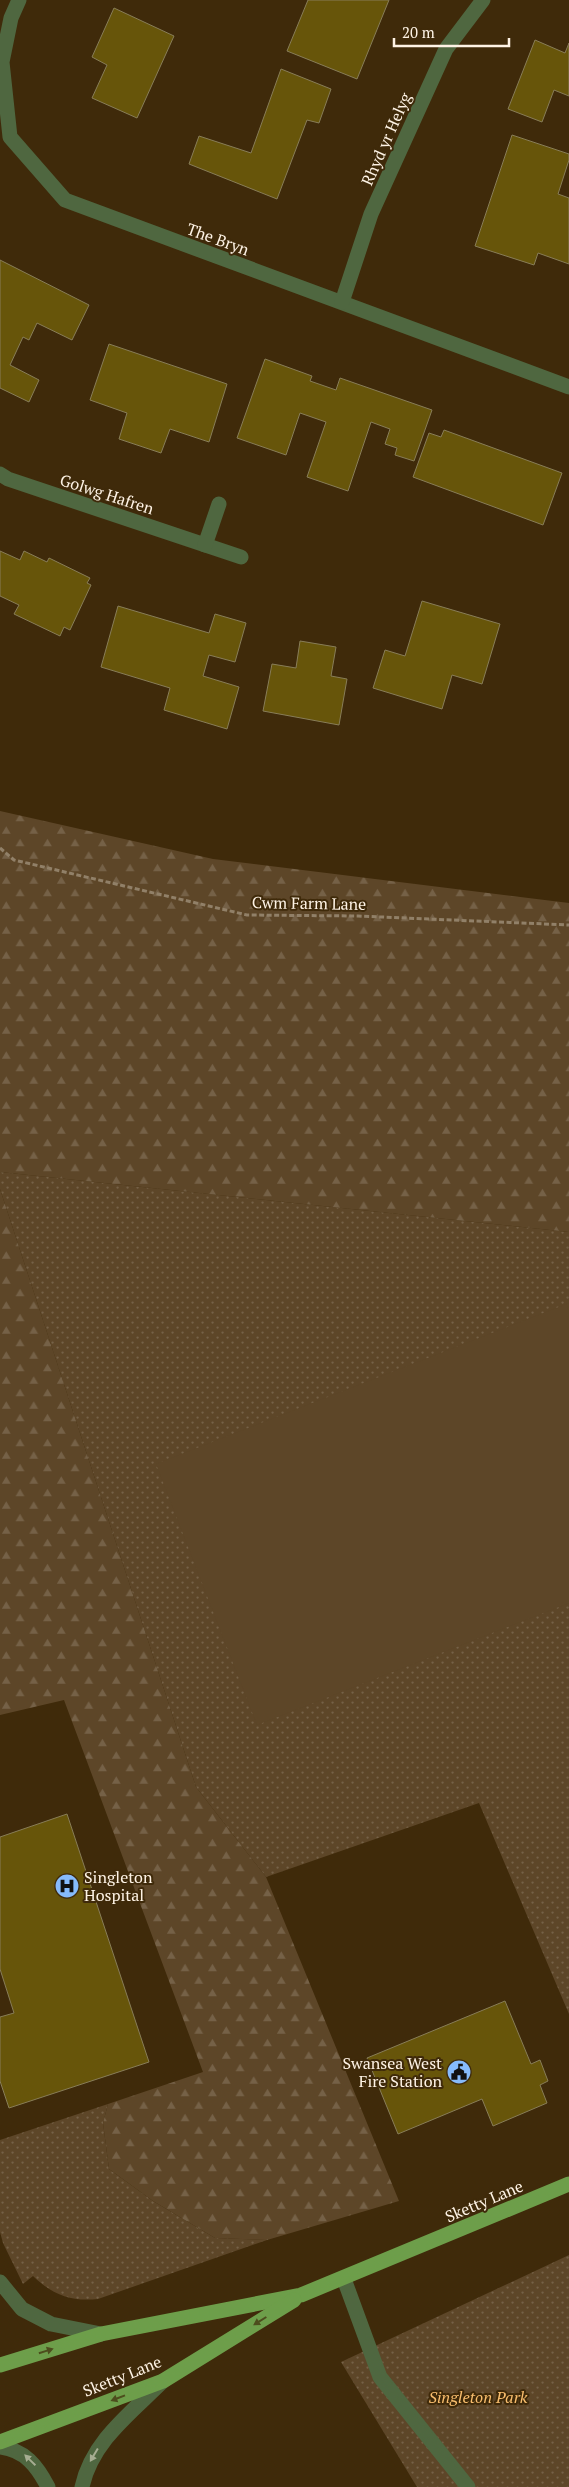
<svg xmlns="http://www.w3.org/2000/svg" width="569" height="2487" viewBox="0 0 569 2487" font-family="'PT Serif',serif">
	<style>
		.grass { fill: url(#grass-dots) }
		.forest { fill: url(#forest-firs) }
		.garden { fill: #5d4628 }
		.building { fill: #67550a; stroke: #887d58 }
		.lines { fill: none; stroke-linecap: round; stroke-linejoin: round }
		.path { stroke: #918068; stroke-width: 3; stroke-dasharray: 5 2.5; stroke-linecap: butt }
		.minor { stroke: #4f6740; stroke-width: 15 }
		.major { stroke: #6d9e4a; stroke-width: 15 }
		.oneway { fill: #4d4d1d }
		.oneway2 { fill: #a6ad92 }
		.labels { text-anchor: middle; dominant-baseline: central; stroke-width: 4; stroke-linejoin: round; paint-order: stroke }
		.street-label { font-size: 16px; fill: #fef3e5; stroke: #3f2a0a }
		.poi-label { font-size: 16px; fill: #fef3e5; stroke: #3f2a0a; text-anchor: start }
		.park-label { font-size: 16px; font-style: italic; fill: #f9be6e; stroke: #3f2a0a }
	</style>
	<defs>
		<pattern id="grass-dots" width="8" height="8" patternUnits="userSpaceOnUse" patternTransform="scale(1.25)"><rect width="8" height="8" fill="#5d4628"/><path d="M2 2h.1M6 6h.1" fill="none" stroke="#756147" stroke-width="1.8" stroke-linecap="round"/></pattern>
		<pattern id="forest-firs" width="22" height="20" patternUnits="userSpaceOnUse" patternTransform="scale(1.25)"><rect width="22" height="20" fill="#5d4628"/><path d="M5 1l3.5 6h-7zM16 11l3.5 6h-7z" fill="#756147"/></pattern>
	</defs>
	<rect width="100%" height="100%" fill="#3f2a0a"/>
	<!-- grass -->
	<g class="grass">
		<path d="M0,1172L569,1232V2014L479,1803L266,1877L196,1787L0,1189Z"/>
		<path d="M108,2104L103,2123L109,2169L153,2201L215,2238L267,2240L98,2299C70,2302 52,2294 33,2276L23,2284L3,2243L0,2232V2140Z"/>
		<path d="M569,2255V2487H417L341,2362Z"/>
	</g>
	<!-- forest -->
	<g class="forest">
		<path d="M0,811L213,859L569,903V1232L0,1172Z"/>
		<path d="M0,1189L196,1787L266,1877L399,2201L267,2240L215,2238L153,2201L109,2169L103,2123L108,2104L203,2072L64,1700L0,1715Z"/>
	</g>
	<!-- garden -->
	<path class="garden" d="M569,1303V1603L257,1725L156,1464Z"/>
	<!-- building -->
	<g class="building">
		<path d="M308,0H389L357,79L287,51Z"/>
		<path d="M114,8L174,36L137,118L92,98L107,65L92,57Z"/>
		<path d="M535,40L565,53L569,43V96L554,90L542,122L508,109Z"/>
		<path d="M281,69L331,89L319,123L307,120L277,199L189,164L199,136L251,153Z"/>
		<path d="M512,135L569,154V160L558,194L569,198V264L538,253L534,265L475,246Z"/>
		<path d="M0,260L89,305L72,340L37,323L29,340L23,337L10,365L39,380L29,402L0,388Z"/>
		<path d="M109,344L227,384L209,442L170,429L161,453L119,439L127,413L90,400Z"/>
		<path d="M265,359L312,376L310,381L336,390L340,378L432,410L414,461L395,455L397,448L385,444L390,429L371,422L348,491L307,477L326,422L300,413L286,455L237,438Z"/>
		<path d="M444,430L562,473L543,525L413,477L429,433L441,437Z"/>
		<path d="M0,551L20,560L24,551L47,562L49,558L90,578L87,583L91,585L70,630L64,627L60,636L14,614L19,605L0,596Z"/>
		<path d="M422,601L500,624L482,684L452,675L442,709L373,688L385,650L405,656Z"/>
		<path d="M118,606L209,633L215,614L246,623L235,662L209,655L203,676L239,687L227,729L164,710L170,688L101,667Z"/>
		<path d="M300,641L336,647L331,676L347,679L339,725L263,711L272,664L296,668Z"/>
		<path d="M67,1814L149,2062L9,2108L0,2081V2017L14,2013L0,1969V1837Z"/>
		<path d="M505,2001L531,2064L540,2060L548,2081L540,2085L547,2103L493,2126L482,2099L398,2134L367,2058Z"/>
	</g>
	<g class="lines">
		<!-- path -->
		<path class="path" d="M0,848L14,860L247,915L358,916L569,925"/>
		<!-- minor -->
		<g class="minor">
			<path d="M19,0L11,18L2,62L10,137L65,200L569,387"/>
			<path d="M342,302L371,214L446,49L483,0"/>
			<path d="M0,474L8,479L241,557"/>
			<path d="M205,545L219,504"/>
			<path d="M344,2279L380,2377L468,2487"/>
			<path d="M0,2282L22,2309L51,2324L101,2334"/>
			<path d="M0,2447C25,2450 37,2466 48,2487"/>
			<path d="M82,2487C92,2441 131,2413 163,2381"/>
		</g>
		<!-- major -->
		<g class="major">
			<path d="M0,2365L101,2334L301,2295L569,2184"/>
			<path d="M0,2442L163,2381L294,2300"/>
		</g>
	</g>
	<!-- one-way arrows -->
	<defs><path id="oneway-solid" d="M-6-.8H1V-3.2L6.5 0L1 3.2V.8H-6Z" transform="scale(1.25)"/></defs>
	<g class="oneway">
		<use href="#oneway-solid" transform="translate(260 2321) rotate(148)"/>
		<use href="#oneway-solid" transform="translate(46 2351) rotate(-18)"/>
		<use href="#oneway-solid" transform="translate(118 2398) rotate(159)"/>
	</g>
	<g class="oneway2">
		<use href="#oneway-solid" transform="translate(94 2455) rotate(121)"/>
		<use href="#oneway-solid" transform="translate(30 2460) rotate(-136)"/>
	</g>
	<!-- icons -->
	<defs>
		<symbol id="hospital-disc" viewBox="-11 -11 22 22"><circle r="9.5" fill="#86bbfb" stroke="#3f2a0a"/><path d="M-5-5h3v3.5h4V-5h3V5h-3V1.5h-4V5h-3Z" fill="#111"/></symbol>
		<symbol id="civic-disc" viewBox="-11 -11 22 22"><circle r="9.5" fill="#86bbfb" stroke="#3f2a0a"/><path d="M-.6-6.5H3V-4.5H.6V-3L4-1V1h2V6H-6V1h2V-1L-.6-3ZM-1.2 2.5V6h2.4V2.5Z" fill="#111"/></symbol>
	</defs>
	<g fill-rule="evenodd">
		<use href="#hospital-disc" x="53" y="1872" width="28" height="28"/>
		<use href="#civic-disc" x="445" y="2058" width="28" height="28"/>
	</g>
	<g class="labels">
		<!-- street labels -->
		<g class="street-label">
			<text transform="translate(386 139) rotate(-66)">Rhyd yr Helyg</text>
			<text transform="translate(218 239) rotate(20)">The Bryn</text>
			<text transform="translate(107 494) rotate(18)">Golwg Hafren</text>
			<text transform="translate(309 903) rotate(1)">Cwm Farm Lane</text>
			<text transform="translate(484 2201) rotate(-23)">Sketty Lane</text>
			<text transform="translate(122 2376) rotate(-22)">Sketty Lane</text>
		</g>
		<!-- poi labels -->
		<g class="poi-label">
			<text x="84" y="1877">Singleton<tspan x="84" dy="18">Hospital</tspan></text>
			<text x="442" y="2063" text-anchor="end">Swansea West<tspan x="442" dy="18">Fire Station</tspan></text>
		</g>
		<!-- park labels -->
		<g class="park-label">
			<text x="478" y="2397">Singleton Park</text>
		</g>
	</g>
	<!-- scale -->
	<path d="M394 38v8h115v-8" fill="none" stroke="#fef3e5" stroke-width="2.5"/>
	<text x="402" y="38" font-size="15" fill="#fef3e5" stroke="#3f2a0a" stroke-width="4" paint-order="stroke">20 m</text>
</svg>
